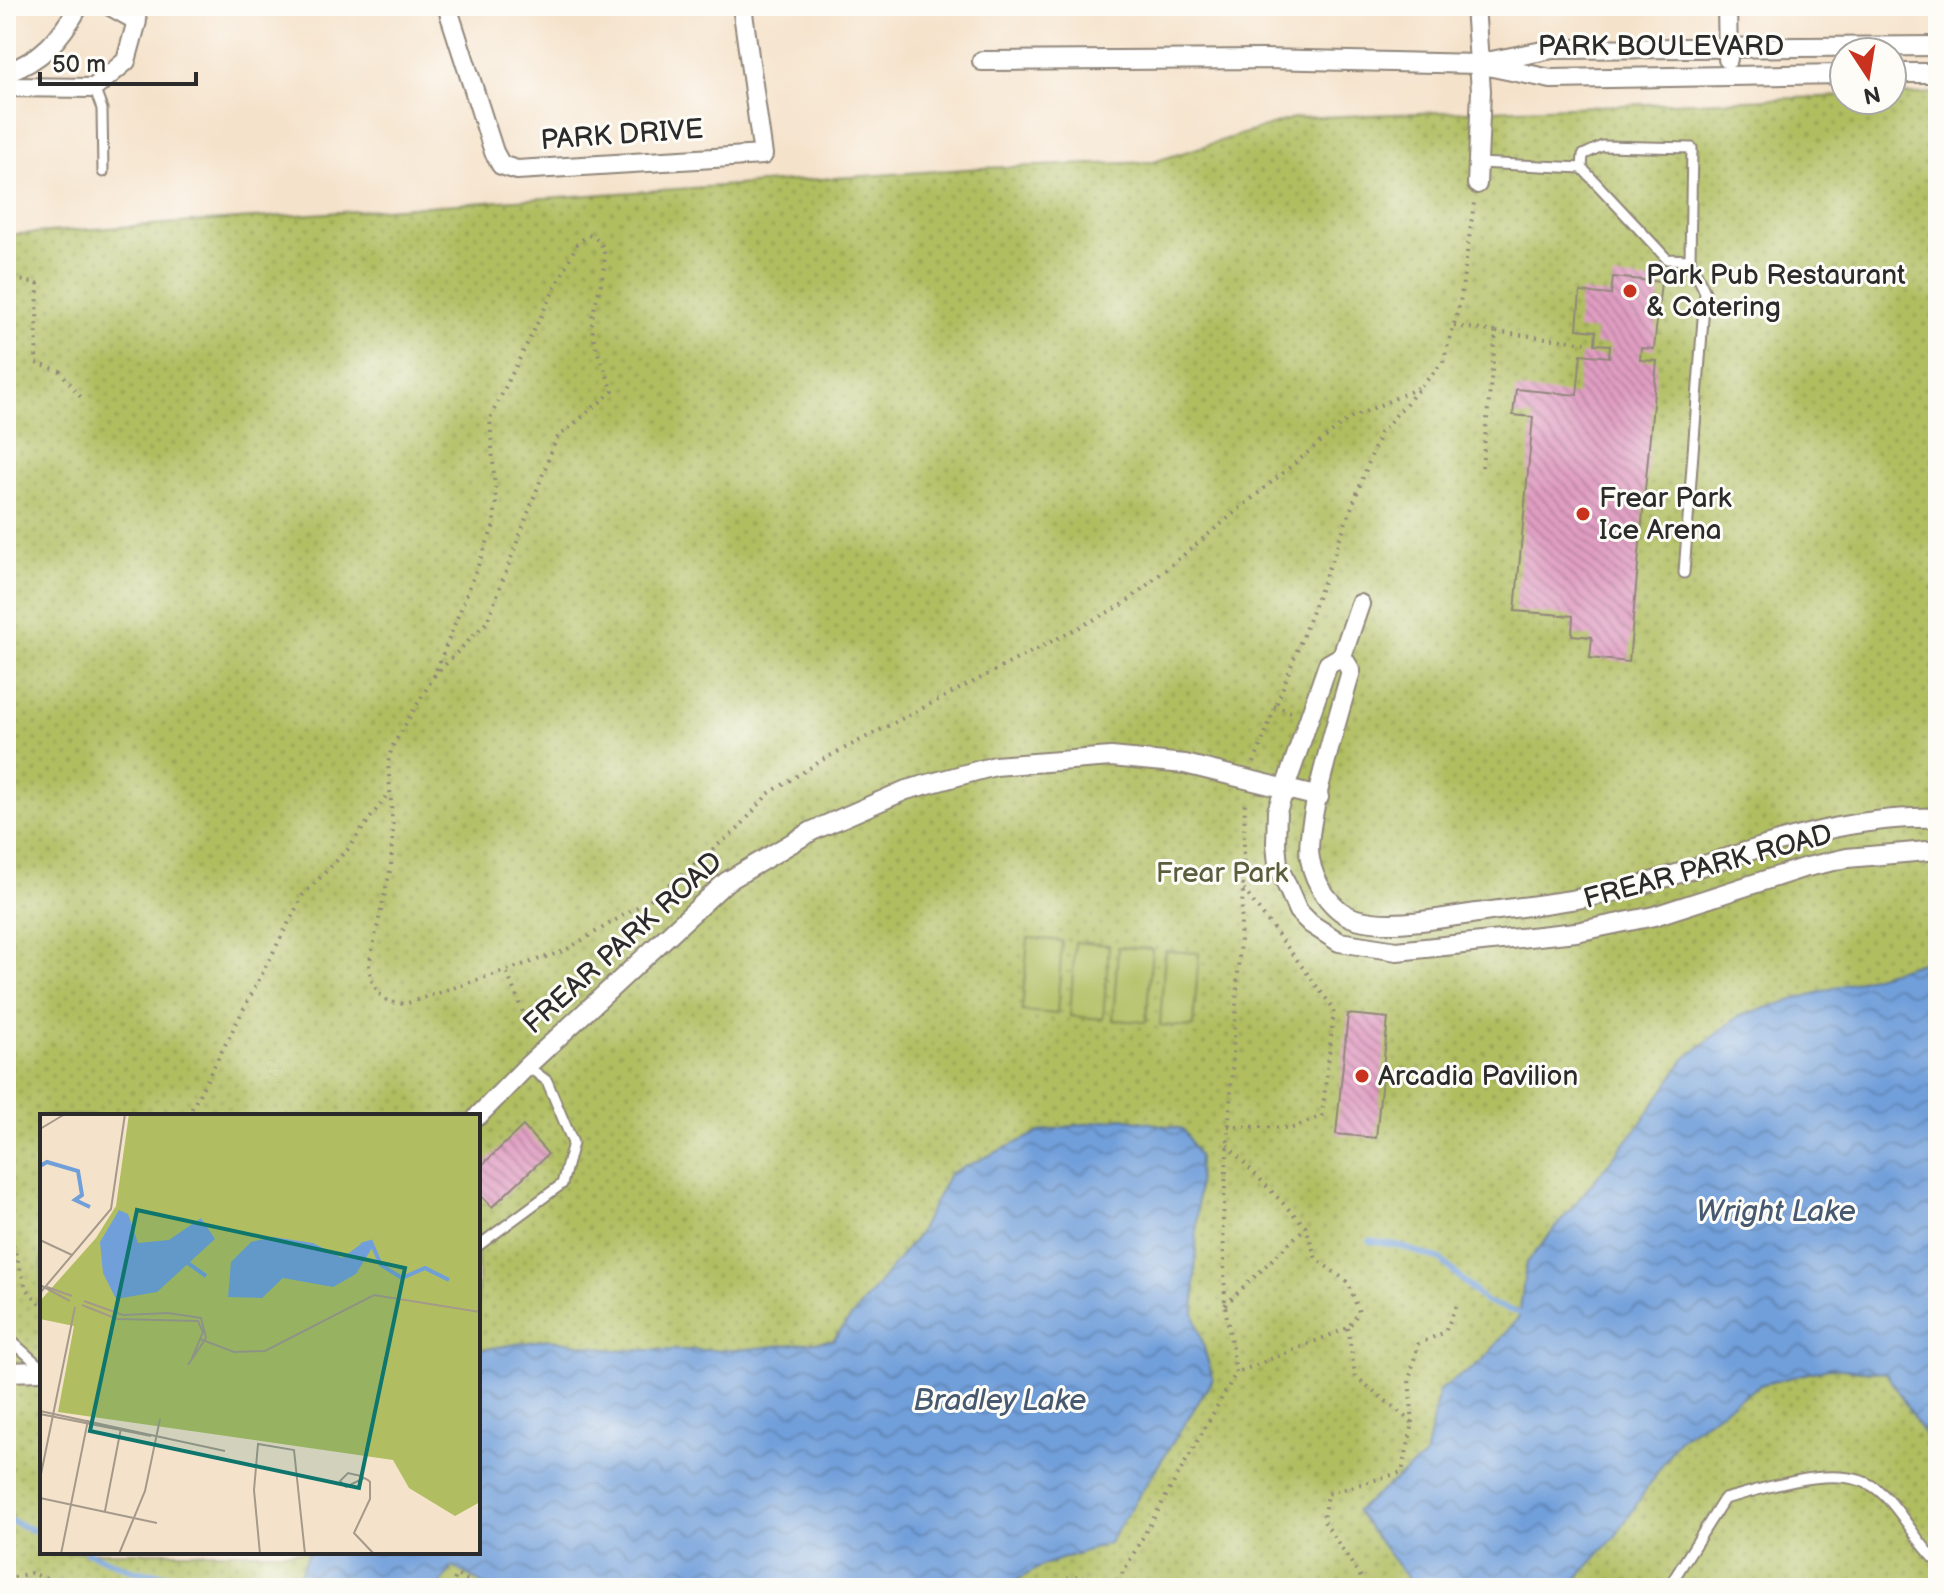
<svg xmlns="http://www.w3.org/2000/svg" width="1944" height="1594" viewBox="0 0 1944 1594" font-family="'Balsamiq Sans',sans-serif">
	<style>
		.park { fill: url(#park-dots); stroke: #6e7446; stroke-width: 2; fill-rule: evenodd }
		.pitch { fill: #b0be61; stroke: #6e7446; stroke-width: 2 }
		.water { fill: url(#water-waves); stroke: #4e6582; stroke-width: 2 }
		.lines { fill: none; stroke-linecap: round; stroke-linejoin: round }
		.stream { stroke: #719fda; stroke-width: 6 }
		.building { fill: url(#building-back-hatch) }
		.service-casing { stroke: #90867a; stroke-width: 13 }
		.minor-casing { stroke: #90867a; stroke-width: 22 }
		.path { stroke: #90867a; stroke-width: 4; stroke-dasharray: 2 6; stroke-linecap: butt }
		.service { stroke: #fff; stroke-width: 9 }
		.minor { stroke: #fff; stroke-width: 18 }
		.poi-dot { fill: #c8321e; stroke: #fdfcf7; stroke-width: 3 }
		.labels { text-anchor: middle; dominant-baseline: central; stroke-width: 6; stroke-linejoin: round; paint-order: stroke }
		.street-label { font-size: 28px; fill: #2b2b2b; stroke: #fdfcf7 }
		.poi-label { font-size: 28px; fill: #2b2b2b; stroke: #fdfcf7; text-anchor: start }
		.park-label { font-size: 28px; fill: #5a5e3e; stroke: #fdfcf7 }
		.water-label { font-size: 30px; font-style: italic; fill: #475971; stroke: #fdfcf7 }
		.inset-river { fill: none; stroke: #719fda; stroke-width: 4 }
		.inset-road { fill: none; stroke: #a4998a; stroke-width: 2 }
		.view { fill: #0f766e; fill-opacity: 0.15; stroke: #0f766e; stroke-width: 4 }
		.inset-edge { fill: none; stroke: #2b2b2b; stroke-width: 4 }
	</style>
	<defs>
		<pattern id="park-dots" width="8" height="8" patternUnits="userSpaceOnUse" patternTransform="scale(2)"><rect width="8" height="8" fill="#b0be61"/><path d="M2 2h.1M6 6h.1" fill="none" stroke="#8f9b50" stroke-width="1.8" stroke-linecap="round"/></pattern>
		<pattern id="water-waves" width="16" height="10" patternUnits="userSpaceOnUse" patternTransform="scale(2)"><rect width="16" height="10" fill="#719fda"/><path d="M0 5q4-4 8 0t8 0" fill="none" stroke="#5d82b1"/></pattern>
		<pattern id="building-back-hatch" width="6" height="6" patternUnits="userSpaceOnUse" patternTransform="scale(2)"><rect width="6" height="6" fill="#e09dc2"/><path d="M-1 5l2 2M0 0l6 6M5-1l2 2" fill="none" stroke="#b6809e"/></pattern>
	</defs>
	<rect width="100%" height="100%" fill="#fdfcf7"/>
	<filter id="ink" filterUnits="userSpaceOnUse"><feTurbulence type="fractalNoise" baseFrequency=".0125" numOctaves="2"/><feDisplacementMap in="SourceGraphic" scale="16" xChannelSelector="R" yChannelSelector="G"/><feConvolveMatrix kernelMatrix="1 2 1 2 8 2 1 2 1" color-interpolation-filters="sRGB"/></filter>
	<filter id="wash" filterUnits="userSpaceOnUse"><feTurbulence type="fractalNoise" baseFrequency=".006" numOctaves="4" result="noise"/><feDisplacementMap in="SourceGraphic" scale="32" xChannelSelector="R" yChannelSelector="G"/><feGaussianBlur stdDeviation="1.8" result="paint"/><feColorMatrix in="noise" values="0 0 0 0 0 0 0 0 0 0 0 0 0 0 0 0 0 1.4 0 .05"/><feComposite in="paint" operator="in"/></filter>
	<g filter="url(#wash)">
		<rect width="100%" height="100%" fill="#f5e2ca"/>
		<!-- park -->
		<path class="park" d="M1938,93V1588H6V235L981,168L1153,162L1294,118L1844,96V100H1892V95ZM42,1116H478V1552H42Z"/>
		<!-- pitch -->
		<g class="pitch">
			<path d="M1028,938L1062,941L1057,1014L1022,1011Z"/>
			<path d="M1075,942L1109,945L1103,1019L1070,1016Z"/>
			<path d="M1118,947L1152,949L1146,1022L1113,1020Z"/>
			<path d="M1165,951L1199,953L1193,1027L1160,1025Z"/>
		</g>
		<!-- water -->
		<g class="water">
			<path d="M1938,957V1457L1886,1373L1829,1368L1760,1385L1679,1439L1616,1536L1568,1588H1415L1356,1511L1425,1456L1439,1390L1482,1361L1519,1317L1526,1264L1638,1127L1685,1059L1739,1016Z"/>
			<path d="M1122,1118L1183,1129L1199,1157L1194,1313L1213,1379L1109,1543L1044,1565L1003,1588H490L453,1567L438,1588H295L308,1552H478V1350L549,1339L614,1350H737L833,1340L917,1236L949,1174L1042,1131Z"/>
		</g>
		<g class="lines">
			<!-- stream -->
			<g class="stream">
				<path d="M1370,1241L1396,1245L1441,1260L1486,1302L1525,1315"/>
				<path d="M6,1519L42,1534"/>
				<path d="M87,1552L134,1571L176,1576L181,1588"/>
			</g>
		</g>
		<g id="blocks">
			<!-- building -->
			<g class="building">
				<path d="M1613,277L1661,282L1654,349L1641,348L1640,360L1657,361L1629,662L1590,658L1592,637L1572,635L1573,616L1515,611L1533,417L1513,415L1516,389L1577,395L1581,354L1609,357L1610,345L1595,344L1596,331L1577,329L1580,292L1611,295Z"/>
				<path d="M1348,1014L1388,1018L1376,1138L1336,1134Z"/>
				<path d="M523,1126L548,1154L492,1207L478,1193V1169Z"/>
			</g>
		</g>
	</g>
	<g filter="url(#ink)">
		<use href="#blocks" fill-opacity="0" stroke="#90867a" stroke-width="2"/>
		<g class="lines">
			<defs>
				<g id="service">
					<path d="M94,88L102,109L103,172"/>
					<path d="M1478,163L1582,168L1667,259L1690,260L1705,292L1684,573"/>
					<path d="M1582,168L1583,155L1602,146L1692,148L1690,260"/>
					<path d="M478,1246L562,1184L573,1143L547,1081L527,1066"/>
					<path d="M6,1336L42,1368"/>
					<path d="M1668,1588L1724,1499C1764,1489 1837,1462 1874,1487C1900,1505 1914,1540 1938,1562"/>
				</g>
				<g id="minor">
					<path d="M447,6L494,152L501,165L517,170L763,155L742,6"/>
					<path d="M1475,6L1481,91L1477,184"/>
					<path d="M1727,6L1728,59"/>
					<path d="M982,61L1264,59L1478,64L1551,79L1844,74"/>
					<path d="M1486,62L1553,49L1938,46"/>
					<path d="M6,73C42,60 60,39 79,6"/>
					<path d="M1892,73H1938"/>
					<path d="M6,87L94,88L126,61L137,21L110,6"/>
					<path d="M1360,604L1342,656L1328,664L1277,811L1276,843L1278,865L1298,911L1311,924L1339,942L1397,951L1576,932L1654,916L1803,868L1847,858L1938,850"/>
					<path d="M1342,656L1351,671C1341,709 1303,827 1310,859C1314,883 1332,912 1356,919C1392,929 1441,918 1477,913C1533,905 1589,900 1644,884C1740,856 1836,814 1938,818"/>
					<path d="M478,1116L527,1066L726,882L812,831L906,790L995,766L1111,757L1185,764L1319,797"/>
					<path d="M6,1372L42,1371"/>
				</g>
			</defs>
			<!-- service casing -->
			<use href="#service" class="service-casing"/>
			<!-- minor casing -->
			<use href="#minor" class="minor-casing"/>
			<!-- path -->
			<g class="path">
				<path d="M6,277L38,284L36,363L60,371L83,400"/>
				<path d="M1454,326L1496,332"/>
				<path d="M1482,467L1496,332L1588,343"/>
				<path d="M434,676L487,622L556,439L613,391C606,371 593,347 592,326C590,301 624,246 588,235L577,244L490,418L496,503L493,528L434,676L392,747L388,763L393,830L391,866L369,964L371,979L379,994L389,1002L405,1004L564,951L649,900L738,829L768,794L824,759L1124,604L1347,420L1418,388"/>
				<path d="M1274,706L1291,712"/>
				<path d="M1254,763L1380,433L1443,362L1460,303L1474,203"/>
				<path d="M507,973L533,1037"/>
				<path d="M188,1116L303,895L348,849L389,792"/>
				<path d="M1228,1126L1292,1128L1322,1116L1334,1009L1244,890"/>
				<path d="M1227,1145L1306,1227L1316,1259L1348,1282L1359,1312L1348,1328L1236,1373"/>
				<path d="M6,1222L26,1288L42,1306"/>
				<path d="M1225,1305L1306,1227"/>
				<path d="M1348,1328L1355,1376L1413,1423L1402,1472L1327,1494L1323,1520L1368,1588"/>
				<path d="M1413,1423L1409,1380L1418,1344L1445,1332L1458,1303"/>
				<path d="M6,1579L31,1573L71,1588"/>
				<path d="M452,1588L456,1575L484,1588"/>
				<path d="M1037,1588L1073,1577L1119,1580"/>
				<path d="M1114,1588L1236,1373L1225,1305L1223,1220L1243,890L1245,798"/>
			</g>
			<!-- service -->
			<use href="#service" class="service"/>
			<!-- minor -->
			<use href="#minor" class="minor"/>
		</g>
	</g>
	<!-- markers -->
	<g class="poi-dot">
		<circle cx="1630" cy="291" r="8"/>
		<circle cx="1583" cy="514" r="8"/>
		<circle cx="1362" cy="1076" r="8"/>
	</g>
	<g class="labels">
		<!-- street labels -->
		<g class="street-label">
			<text x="1661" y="46">PARK BOULEVARD</text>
			<text transform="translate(622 135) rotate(-4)">PARK DRIVE</text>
			<text transform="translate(1708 867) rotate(-15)">FREAR PARK ROAD</text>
			<text transform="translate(623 943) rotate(-42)">FREAR PARK ROAD</text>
		</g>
		<!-- poi labels -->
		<g class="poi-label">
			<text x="1646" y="275">Park Pub Restaurant<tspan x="1646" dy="32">&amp; Catering</tspan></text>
			<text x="1599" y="498">Frear Park<tspan x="1599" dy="32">Ice Arena</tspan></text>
			<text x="1378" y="1076">Arcadia Pavilion</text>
		</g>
		<!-- park labels -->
		<g class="park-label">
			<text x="1222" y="873">Frear Park</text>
		</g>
		<!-- water labels -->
		<g class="water-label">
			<text x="1776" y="1212">Wright Lake</text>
			<text x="1000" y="1401">Bradley Lake</text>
		</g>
	</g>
	<!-- overview -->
	<g transform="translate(40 1114)">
		<rect width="440" height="440" fill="#f5e2ca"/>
		<path d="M89,0H440V388L415,402L369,374L353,346L18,298L34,212L0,205V187L56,124L76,92Z" fill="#b0be61"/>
		<path d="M79,96L88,100L98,129L129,126L161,104L175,125L117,178L76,185L63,159L60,128ZM233,123L273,129L302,144L321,130L331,129L332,134L316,160L293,173L243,164L222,184L188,183L191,148L211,128Z" fill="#719fda"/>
		<path class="inset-river" d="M0,52L7,48L38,57L42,81L35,86L50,93M321,131L331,128L341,151L362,164L385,154L409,166M145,147L166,162"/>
		<path class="inset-road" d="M0,15L25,0M0,126L32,141M0,171L30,187M7,173L32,182M0,179L71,95L85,0M44,187L83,201L128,199L161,204L166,224L148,251M42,191L77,205L158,207L163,218L152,244M160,225L194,238L225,237L334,181L440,198M0,297L185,337M0,300L111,322M324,364L306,373L300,367L308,359L321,362L324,364L328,366L330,368V385L314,419L334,440M0,365L35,193M0,384L117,409M65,397L81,314M21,440L48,306M79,440L105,377L120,305M220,440L214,376L218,330L254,336L265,440"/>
		<path class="view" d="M97,96L365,154L319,374L50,317Z"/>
		<rect width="440" height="440" class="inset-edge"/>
	</g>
	<!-- margin -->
	<rect width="1944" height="1594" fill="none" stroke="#fdfcf7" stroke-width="32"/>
	<!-- north arrow -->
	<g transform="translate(1868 76) rotate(168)"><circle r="38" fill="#fdfcf7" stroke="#a9a8a5" stroke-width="2"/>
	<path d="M0-6L14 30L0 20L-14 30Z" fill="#c8321e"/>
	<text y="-12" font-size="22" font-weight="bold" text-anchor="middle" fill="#2b2b2b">N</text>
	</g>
	<!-- scale -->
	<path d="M40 72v12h156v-12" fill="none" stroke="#2b2b2b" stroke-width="4"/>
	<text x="52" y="72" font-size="24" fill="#2b2b2b" stroke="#fdfcf7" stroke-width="6" paint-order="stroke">50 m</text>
</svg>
